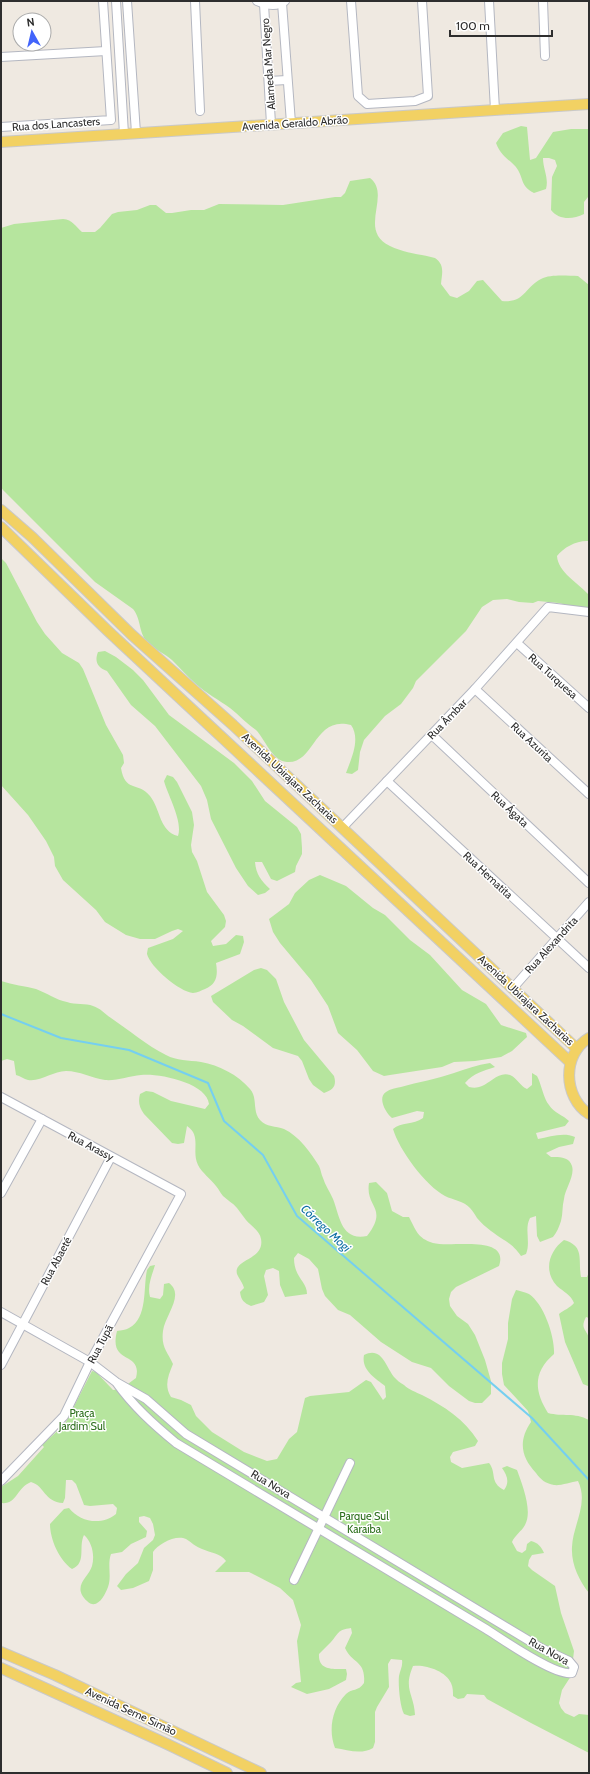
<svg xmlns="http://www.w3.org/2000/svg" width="590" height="1774" viewBox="0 0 590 1774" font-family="Cabin,sans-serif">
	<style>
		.green { fill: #b6e59e }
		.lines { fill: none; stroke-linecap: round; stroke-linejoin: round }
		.stream { stroke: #75cff0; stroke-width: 2 }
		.minor-casing { stroke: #b4b7c1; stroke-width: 10 }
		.major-casing { stroke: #c9c9c9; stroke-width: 12 }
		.minor { stroke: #fff; stroke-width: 8 }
		.major { stroke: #f2d163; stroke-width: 10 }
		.labels { text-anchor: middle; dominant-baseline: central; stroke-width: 3; stroke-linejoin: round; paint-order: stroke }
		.street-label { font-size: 11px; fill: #2e2e2e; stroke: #fff }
		.park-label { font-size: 11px; fill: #2c6e1b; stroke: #fff }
		.water-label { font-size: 12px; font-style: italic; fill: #0d6fa3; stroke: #fff }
	</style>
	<rect width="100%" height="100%" fill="#efe9e1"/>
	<!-- green -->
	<g class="green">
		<path d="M521,126L527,127L530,160L536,158L553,132L571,129H589V204L588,197L584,202V214C572,220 559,220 551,210L552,177L557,166L555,160L549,158H543C543,169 549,178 546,189L534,193C521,186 524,181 518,170C512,160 502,159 496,143L503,133Z"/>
		<path d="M370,178C392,195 357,230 390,246C404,253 420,254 435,258C445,265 442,273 441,284L450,296L457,298L469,291L477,281L483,280L502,301C525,303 524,288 541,279C551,274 567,276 578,276L589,285V541C577,540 564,547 557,556C558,572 578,583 589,595V611L559,603L538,601L533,603L519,602L507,599L493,600L482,607L466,631L416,681L413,688L401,704L385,716L364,740L360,752L358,770L352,774L346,773C351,759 361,739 351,725C314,715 315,764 287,762C272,761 265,739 256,730C247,724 239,715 230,708C219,700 206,693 196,684C187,676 180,668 172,660C165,654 156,650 149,644C138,634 142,620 133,609L95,582L3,490L1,487V228L14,224L63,219C73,220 75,226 82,232H95L100,228L112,214L118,212L137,210L150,205H156L166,213H172L191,210H204L219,204L283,205L335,197H341L345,193L350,181Z"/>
		<path d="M1,558L6,563L37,622L45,634L62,653L79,663L83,669L106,725L123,755L124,763L121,768C125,793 138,781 150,796C161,810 159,831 178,836C183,821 168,796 164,781L167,775L173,777L177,782L192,812L194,825L191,845L192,852L197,861L207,892L224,915L226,921L225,927L211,941L213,946L226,944L236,935L243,936L244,942L240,954L216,963C218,975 217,984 205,989C202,990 197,993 193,993C180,992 150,967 147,954C147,953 148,948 148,948L173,939L183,931L178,929L172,931L155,939H140L126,935L105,922L96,910L63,880L55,866L54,857L46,841L28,815L1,785Z"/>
		<path d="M105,651L116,657L133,670L143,680L169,715L234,763L252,781L265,801L297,827L301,834L302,848V854L296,866L295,872L277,881L271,879L262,862H255C256,874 261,881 270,889L265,893L258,895L248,886L236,868L211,819L207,800L201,786L155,726L131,705L107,671C98,668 94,662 98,652Z"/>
		<path d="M320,875L346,886L373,908L385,915L410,940L430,955L462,990L486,1004L501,1025L526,1033L527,1037L512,1051L501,1057L475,1061L454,1062L442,1067L390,1075L384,1076L373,1071L357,1050L338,1033L328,1006L311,980L280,943L273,932L269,919L289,904L295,893L309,880Z"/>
		<path d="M261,968L267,970L276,979L284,1002L304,1040L334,1076C337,1086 333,1090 324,1093L313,1085L309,1079L302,1061L298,1056L273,1048L243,1026L232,1020L213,1002L211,996L254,970Z"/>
		<path d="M1,981C13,985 25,986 36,989C47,993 56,1000 67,1002C75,1005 86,1003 93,1006C100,1008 105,1014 111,1018C129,1030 146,1045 166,1055C177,1061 188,1060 201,1062C219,1065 238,1075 250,1089C258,1098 252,1111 260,1120C266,1127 276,1126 284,1129C299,1136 311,1153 319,1166C321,1170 321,1174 323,1178C325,1185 330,1192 333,1199C340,1217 341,1241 367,1236C389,1207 365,1208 369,1183L376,1182L387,1193L392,1211L403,1217H409C416,1230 417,1238 433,1243C450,1248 510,1234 499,1266L456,1287L451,1292L449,1299L450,1306L457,1316L468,1324L475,1335L485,1360L491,1381V1394L482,1403H475L469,1401L449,1386L431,1368L412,1362L381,1342L350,1315L338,1310L325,1296L322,1289L318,1269L309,1259L298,1253L294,1258C294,1278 307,1281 307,1294L285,1297L280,1285L279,1271L273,1268L266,1270L264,1276L268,1295L264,1302L251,1306C244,1303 241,1300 240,1292L244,1288C243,1283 239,1279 237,1274C233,1259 265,1260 261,1239C260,1231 251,1226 246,1220C243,1216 240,1212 237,1208C233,1203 227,1200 223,1196C220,1193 219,1189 216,1186C211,1179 202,1173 198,1165C191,1151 202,1136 187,1126L184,1143L178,1144L172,1143L144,1114C139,1107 138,1102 140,1094L146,1091L153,1092L171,1101L205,1109L209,1104C207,1083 159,1073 141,1075C129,1076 117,1081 105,1080C91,1078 80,1071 66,1071C53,1071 41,1082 28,1080C24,1079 20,1076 16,1075L14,1061L7,1059L1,1061Z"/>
		<path d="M490,1063L495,1067C483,1071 474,1073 465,1083L469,1087C474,1088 477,1088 482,1086C490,1083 499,1071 510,1075C517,1078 520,1086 527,1089L532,1085V1073L537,1076C541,1083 544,1100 549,1105C554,1113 563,1115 569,1121L565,1126L536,1133L538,1139C550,1137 563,1132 575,1137L573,1144L559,1147L546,1153L551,1157C558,1157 569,1156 572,1166C575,1176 565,1189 564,1199C562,1206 563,1214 561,1221C559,1227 557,1232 553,1237L540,1242L537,1236L536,1216L530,1218C524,1229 531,1242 526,1254L521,1256C511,1242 504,1241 491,1231C486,1227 481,1223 477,1218C475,1215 473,1211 470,1208C464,1201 453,1200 445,1196C426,1186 399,1150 393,1129C401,1122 413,1125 423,1118L424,1112L417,1111L392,1118C386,1113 377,1098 386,1092C390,1089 396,1088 401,1087C418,1082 437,1079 454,1073C466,1069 477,1065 490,1063Z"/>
		<path d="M564,1240C585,1246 578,1260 581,1277H587L589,1272V1318L586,1317C580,1329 586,1328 589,1338C590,1342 589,1382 588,1386L583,1384L565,1342L559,1314C564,1310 570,1308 574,1303C571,1295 564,1292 557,1286C543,1271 549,1251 564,1240Z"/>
		<path d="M155,1265C152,1276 147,1285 150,1297L160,1299L163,1295L164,1284L169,1283C185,1295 165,1315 163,1331C161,1347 167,1351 173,1364C168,1376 164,1386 171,1397L181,1400L191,1405L196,1416L212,1432L244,1452L267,1461L277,1459L289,1439L297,1432L305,1398L310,1396L349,1392L366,1380L371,1382L383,1400L386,1397L385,1386C375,1378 361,1370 364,1355C382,1346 386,1367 394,1377C397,1380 400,1383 404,1385C409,1390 416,1392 422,1395C444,1406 465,1420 478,1441L475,1446L453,1452L450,1457L451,1462L462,1468L489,1463C497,1473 489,1482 504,1490C510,1482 507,1475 502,1468L507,1466L517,1470C522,1484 533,1511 525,1525C521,1532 515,1535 512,1542L517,1551L522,1553L526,1550L527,1544L531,1541C538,1543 541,1546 544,1553L532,1555L529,1560L528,1566L532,1570L555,1586L561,1613L574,1651L571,1676L562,1690L559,1703L561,1708L565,1713L574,1717L579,1714L589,1715V1753L531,1723L487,1699L484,1695L467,1694L464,1698L458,1699L453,1696C453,1692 453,1687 451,1683C446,1671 425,1664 413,1666C403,1690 414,1693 415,1715L410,1716L404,1714C400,1707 398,1684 399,1676C400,1670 403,1666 402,1660L391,1659L388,1664L389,1687L377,1707L375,1712V1742L373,1748C361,1755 348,1750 335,1748C328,1730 332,1708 346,1694C352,1688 358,1692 364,1683C366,1660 352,1664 345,1648L352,1633L351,1628C337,1630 339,1633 331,1642C327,1646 323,1650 319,1654C318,1671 333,1669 346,1669L347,1674L346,1680L329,1689L307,1694L291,1687L296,1683L301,1682L297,1641L301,1625L293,1600L280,1588L249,1572H215L226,1561C220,1553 211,1553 202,1549C196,1547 191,1542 186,1539C176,1534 158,1544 153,1552V1570L149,1581L133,1588L121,1590L117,1586L126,1574L138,1563L144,1548L153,1540L155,1535L153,1524L150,1518L144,1516L139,1517V1522L147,1531L146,1537L131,1544L122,1552L111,1554C107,1565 112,1576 108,1587C105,1595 97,1611 87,1601C71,1586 89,1577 92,1566C95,1555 92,1542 84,1535C78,1547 87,1563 72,1569C59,1560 50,1539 50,1524L64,1509L69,1508C80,1522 101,1526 116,1514L117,1508L113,1504L90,1506L84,1505L76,1484L72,1480H66L65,1498L63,1503C44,1502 45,1486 31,1482C16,1488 17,1505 1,1503V1487L18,1476L44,1447L42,1445L65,1424L92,1371L96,1372L113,1390L121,1389L136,1378C143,1350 108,1366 117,1331C121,1330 126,1330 129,1328C148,1318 143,1288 147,1270L150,1266Z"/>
		<path d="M516,1290C520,1291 525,1292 529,1294C544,1304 555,1337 554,1354C533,1372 534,1391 548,1413C563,1417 574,1412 589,1420V1593C579,1580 571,1564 572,1547C573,1524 589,1504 578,1481C571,1482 560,1486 554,1485C545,1483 541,1480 536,1473C521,1457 518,1441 531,1422L528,1411L504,1385L502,1374V1363L508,1339V1323L512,1299Z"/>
	</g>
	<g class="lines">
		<!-- stream -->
		<path class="stream" d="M1,1014L61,1038L129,1050L208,1083L224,1121L263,1155L297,1216L532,1418L589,1480"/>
		<defs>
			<g id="minor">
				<path d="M116,1L124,134"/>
				<path d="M127,1L136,133"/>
				<path d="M195,1L200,111"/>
				<path d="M257,1C266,5 277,7 285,1"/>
				<path d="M351,1L358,96L367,104L415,101L428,96L422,1"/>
				<path d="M489,1L495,110"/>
				<path d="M543,1L545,56"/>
				<path d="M282,3L291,123"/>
				<path d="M264,4L271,124"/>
				<path d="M1,57L106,51"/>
				<path d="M269,81L287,80"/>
				<path d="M1,127L111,120L103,1"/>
				<path d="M517,643L589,708"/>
				<path d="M475,689L589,794"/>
				<path d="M432,735L589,883"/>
				<path d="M387,781L589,968"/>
				<path d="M343,827L475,689L548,607L589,612"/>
				<path d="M513,988L589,902"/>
				<path d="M1,1097L181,1194L90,1362L64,1416L1,1481"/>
				<path d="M1,1193L42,1119"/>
				<path d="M1,1312L90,1362L116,1382L146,1399L186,1434L541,1648L569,1661L574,1667L572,1673C556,1677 502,1639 486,1629L176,1443C153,1424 133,1406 116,1382"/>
				<path d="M1,1365L111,1157"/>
				<path d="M294,1580L350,1463"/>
			</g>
			<g id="major">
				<path d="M1,142L589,104"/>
				<path d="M1,510L32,537L132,635L233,725L577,1049"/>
				<path d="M1,527L108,631L570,1062"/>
				<path d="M589,1038C562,1054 563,1097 589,1114"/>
				<path d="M1,1652L55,1675L261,1773"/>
				<path d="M1,1668L167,1744L227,1773"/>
			</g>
		</defs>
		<!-- minor casing -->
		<use href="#minor" class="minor-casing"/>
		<!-- major casing -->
		<use href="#major" class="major-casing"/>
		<!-- minor -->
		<use href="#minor" class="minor"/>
		<!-- major -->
		<use href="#major" class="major"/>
	</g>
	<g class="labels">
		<!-- street labels -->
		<g class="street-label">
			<text transform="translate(268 64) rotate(-94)">Alameda Mar Negro</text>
			<text transform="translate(295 123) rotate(-4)">Avenida Geraldo Abrão</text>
			<text transform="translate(56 124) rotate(-4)">Rua dos Lancasters</text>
			<text transform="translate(553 676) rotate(42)">Rua Turquesa</text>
			<text transform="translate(447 719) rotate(-46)">Rua Âmbar</text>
			<text transform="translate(532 742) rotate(43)">Rua Azurita</text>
			<text transform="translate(290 778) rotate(43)">Avenida Ubirajara Zacharias</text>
			<text transform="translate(510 809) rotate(43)">Rua Ágata</text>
			<text transform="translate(488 875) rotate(43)">Rua Hematita</text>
			<text transform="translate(551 945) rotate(-48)">Rua Alexandrita</text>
			<text transform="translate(526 1000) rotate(43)">Avenida Ubirajara Zacharias</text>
			<text transform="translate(91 1146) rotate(28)">Rua Arassy</text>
			<text transform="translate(56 1261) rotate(-62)">Rua Abaeté</text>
			<text transform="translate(100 1344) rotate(-62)">Rua Tupã</text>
			<text transform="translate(271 1484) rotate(31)">Rua Nova</text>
			<text transform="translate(549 1651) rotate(29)">Rua Nova</text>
			<text transform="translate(131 1711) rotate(25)">Avenida Seme Simão</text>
		</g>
		<!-- park labels -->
		<g class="park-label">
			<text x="82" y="1413">Praça<tspan x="82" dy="13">Jardim Sul</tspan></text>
			<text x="364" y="1516">Parque Sul<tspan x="364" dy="13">Karaíba</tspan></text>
		</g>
		<!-- water labels -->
		<g class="water-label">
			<text transform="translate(326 1228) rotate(43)">Córrego Mogi</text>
		</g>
	</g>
	<!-- border -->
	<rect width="590" height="1774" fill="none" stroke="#2e2e2e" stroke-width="4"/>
	<!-- north arrow -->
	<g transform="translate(32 32) rotate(352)"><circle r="19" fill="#ffffff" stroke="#ababab"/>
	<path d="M0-3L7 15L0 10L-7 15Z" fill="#4264fb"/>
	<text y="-6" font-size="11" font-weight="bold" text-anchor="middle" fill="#2e2e2e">N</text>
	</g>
	<!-- scale -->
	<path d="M450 30v6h102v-6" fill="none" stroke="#2e2e2e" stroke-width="2"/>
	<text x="456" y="30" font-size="12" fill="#2e2e2e" stroke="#ffffff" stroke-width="3" paint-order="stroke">100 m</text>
</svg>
